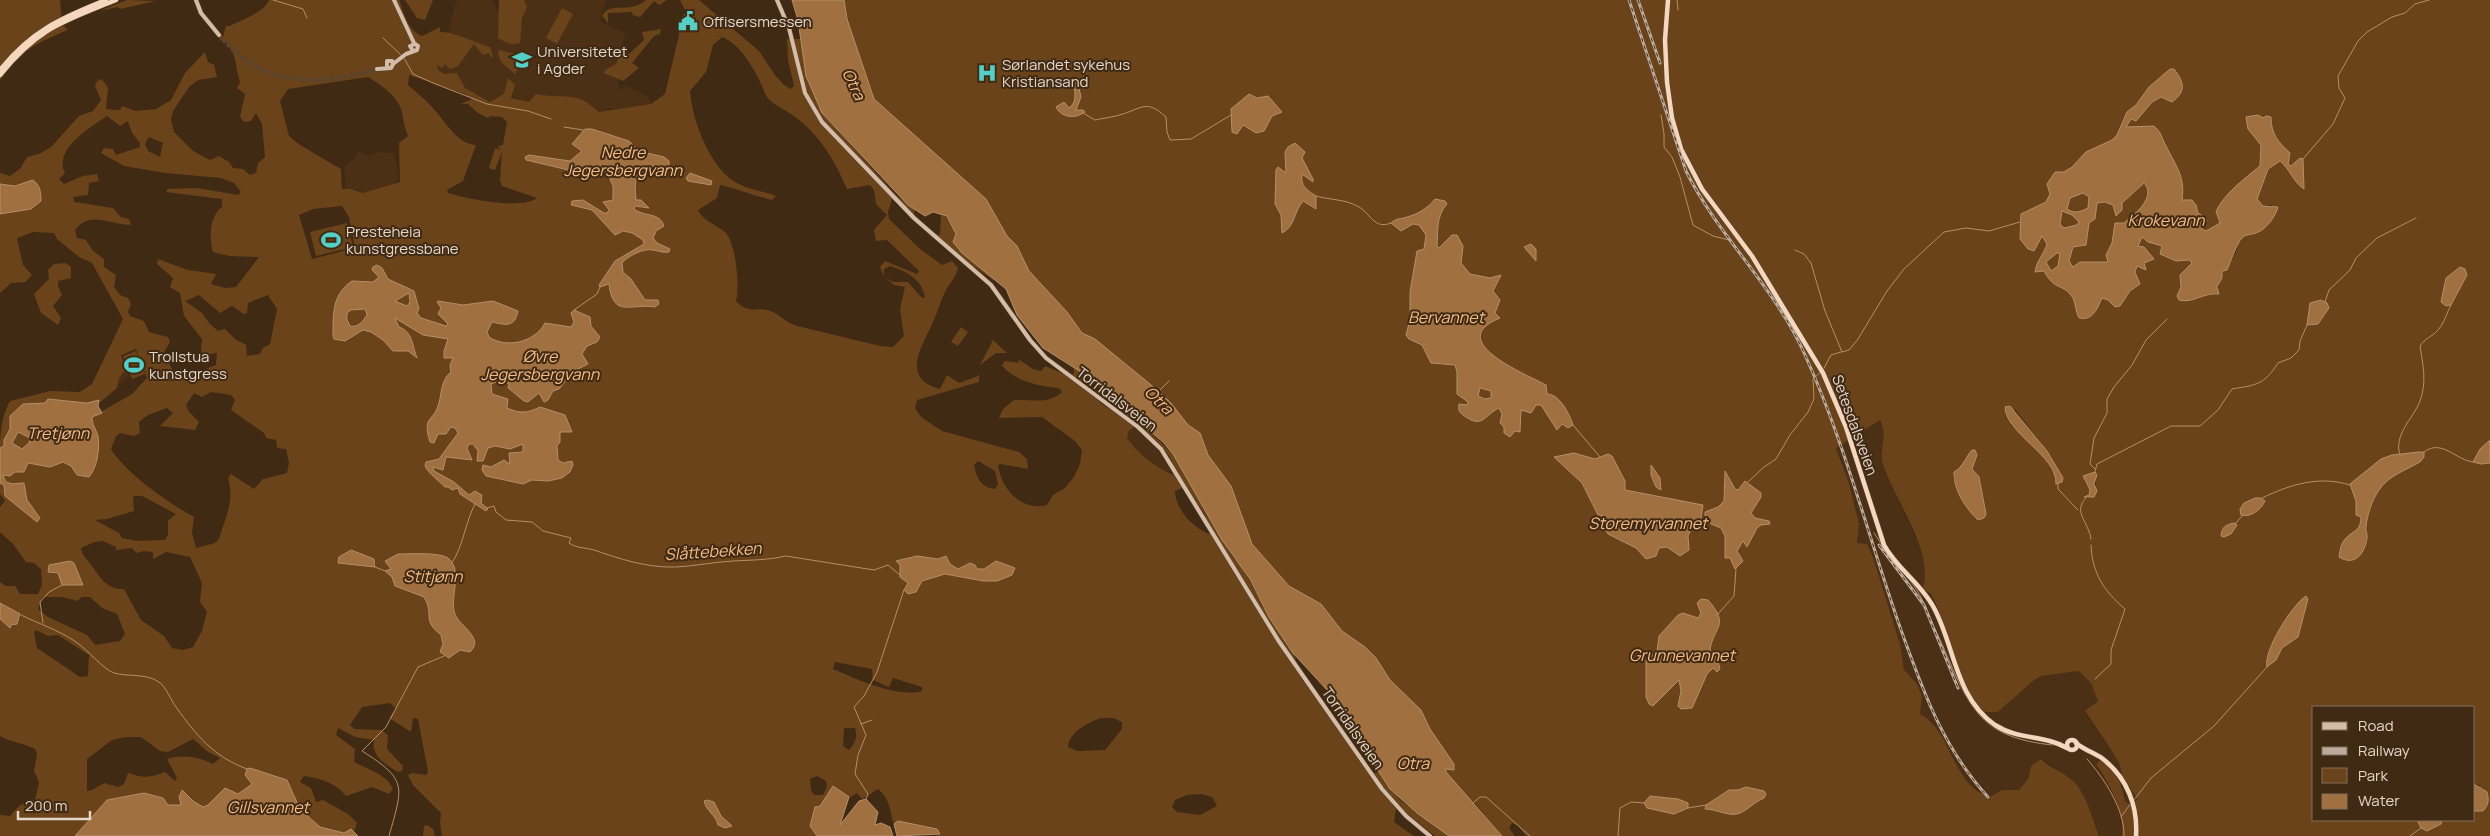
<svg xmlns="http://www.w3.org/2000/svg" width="2490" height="836" viewBox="0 0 2490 836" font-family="Manrope,sans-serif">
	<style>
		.built { fill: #4c3015 }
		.green { fill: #6a431a; fill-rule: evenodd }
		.water { fill: #a17041; stroke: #b58f6a; fill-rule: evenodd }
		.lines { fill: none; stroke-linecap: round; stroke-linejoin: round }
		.stream { stroke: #b58f6a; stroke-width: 1 }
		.major-tunnel { stroke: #59442f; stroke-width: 4; stroke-dasharray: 4 2; stroke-linecap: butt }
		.major-casing { stroke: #5a4631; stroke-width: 5 }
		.highway-casing { stroke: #5a4631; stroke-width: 5.5 }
		.major { stroke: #d4bca6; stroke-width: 4 }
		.highway { stroke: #f5d7bd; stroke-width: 4.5 }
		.rail-casing { stroke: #bcab9c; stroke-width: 3 }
		.rail { stroke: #402a14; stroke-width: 1; stroke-dasharray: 4; stroke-linecap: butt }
		.labels { text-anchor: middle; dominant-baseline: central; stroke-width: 4; stroke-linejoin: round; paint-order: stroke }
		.poi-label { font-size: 15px; fill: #e5d6ca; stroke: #402a14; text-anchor: start }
		.street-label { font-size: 15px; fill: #e5d6ca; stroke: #402a14 }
		.water-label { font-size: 16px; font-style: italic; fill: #f6bc88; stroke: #402a14 }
	</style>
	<rect width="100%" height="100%" fill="#402a14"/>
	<!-- built -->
	<g class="built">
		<path d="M457,0H493L499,15L501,35L515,44L522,36L520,29L524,17V0H607L601,13V22L623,32L625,36L616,62L619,90L626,86L644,94L651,101L649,108L633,111L610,108L598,115L527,105L510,93L490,101L468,90L447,74L437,69L427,50L444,32H448Z"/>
		<path d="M358,151L369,156L378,152L394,153L399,180L386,188H380L375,192L364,193L356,189L346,191L344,169L348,163L354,160Z"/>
		<path d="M120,361L130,377L120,384L111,385Z"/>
		<path d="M1879,416L1884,428L1885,443L1881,456L1896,495L1919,545L1926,572L1924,583L1937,606L1965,685L1998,712L2033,680L2041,676L2079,671L2091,683L2098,701L2085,712L2112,751L2120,765L2122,775L2137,799L2132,806L2125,801L2123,787L2096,764L2108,781L2115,797L2123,830L2122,836H2099L2092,814L2062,773L2041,759L2031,766L2028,779L2019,790H2002L1990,797L1984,795L1962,778L1950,753L1920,714L1922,697L1904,670L1900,644L1873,557L1857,544L1859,524L1849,483L1835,443Z"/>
		<path d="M1137,426L1148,433L1173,461L1174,475L1155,466L1134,448L1127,438L1128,430Z"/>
	</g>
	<!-- green -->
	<g class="green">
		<path d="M0,0H60L62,24L68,30C34,44 22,50 0,80Z"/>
		<path d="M127,0L156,1L120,9L118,7L99,11Z"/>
		<path d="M269,0H399C404,13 408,31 422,36L440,27V32C452,31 476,43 490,47L493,56L491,58L489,53L483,55L474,44L458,66L450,69L445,64L442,68L437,65L438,70L445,74L457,73L465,88L490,102L504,94L508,78L515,85L511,98L529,102L536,94C550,98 570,94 583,100C589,103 594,109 599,112L651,104L665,94L679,35L678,22L686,12L680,0H699L759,51L775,75L784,85L791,89L794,86L788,60L787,39H801L806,76L822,113L897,196L915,210L913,216C921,224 929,233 940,235L941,214L947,216L956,234L953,242C966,257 982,266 995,281C959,257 926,230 896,200L892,199L888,212L889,219L919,248L942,265L952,261L958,268C956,276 952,281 947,288C941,299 938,312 932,324C922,347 900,378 940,389L947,375L959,383L978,376L979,373V382L917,400L915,408L921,417L942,431L1019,452L1027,459L1028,469L1001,464L998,465C1001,489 1022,512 1047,505L1053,495L1065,488L1074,477L1080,464L1082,450L1075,441L1042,417L999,418L1003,409L1014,400C1031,399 1048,405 1062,392L1059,388C1040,386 1013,381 1002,365L1005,361L1019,363L1018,359L1033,369L1041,371L1045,366L1071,377L1074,373V367L1089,378L1085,376L1081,379C1089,396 1109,412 1127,416V410L1173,454L1222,540L1232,556L1242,566L1269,617L1294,653L1297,666L1315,695L1325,705L1371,774L1379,772L1400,800L1449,836H1435L1400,808H1396L1394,822L1414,836H935L940,834L937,829L898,821L894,824L895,828C890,814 891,799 878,789L862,799L857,793L849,798L833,787L820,806L815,807L810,826L817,836H442L440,823L441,813L413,785L408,775L412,773L426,775L428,772L418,719L413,718L411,732L389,718L396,709L390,703L362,707L350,725L354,729L381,730L388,735L387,749L403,766L402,771L398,772C385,764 371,756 374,740L355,737L338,728L336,735L355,749L354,762L379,774L388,781L393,789L389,794L372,787L346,796C336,783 320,778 304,776L300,782L311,788L316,802L323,800L348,814L357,823L354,831L351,829L344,833L320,827L315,822L299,807L287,780L250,768L247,769L245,775L253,784L238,794L225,788L208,805L203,807L193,801L182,790L179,797L181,805H168L163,798L144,793L107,800L75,836H0V815L10,816L20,805L35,800L39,782L34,771L37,754L35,749C23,743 10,742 0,736V619L10,628L17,624L21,616L0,603V582L5,586H15L20,594H38L42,585L41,569L34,563L26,562L13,544L0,532V507L5,501L0,494V483L4,485L5,496L37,522L40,518L27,500L24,483C15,483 6,487 3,475L10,476L15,472H24L28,463L50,467L63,461L71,466L77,475L89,477C97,467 100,448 97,436C96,428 92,425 92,417L132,394L147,378L136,349L121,355L126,369L119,378L117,388L98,404V400L87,403L48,399L46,403L23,404L10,416V430L4,440L5,446L0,448C0,433 2,415 10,401L51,391L80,392L92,384L123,319L92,263L79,257L57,239L54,233L33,232L17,238L23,265L32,275L25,282L11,283L0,293V214L31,209L41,201L38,184L33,180L15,186L0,184V173L10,176L20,169L27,157L39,154L51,147L79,116L93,111L101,100L95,86L97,81L102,79L108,88L106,109L120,110L122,106L136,111L156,109L171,100L185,73L205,52L208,62L214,65L217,77L198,80L189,87L173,111L171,119L174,132L193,151L210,160L219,156L229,162L233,168L243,169L250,175L256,173L258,163L265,157L262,124L256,113L251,121L244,122L240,117L245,94L237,88L240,82C235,67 237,48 222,40L218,41L223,37L226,26H230C241,20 265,12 269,0ZM722,37C740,44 754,68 762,86C764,90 765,96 769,99C775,106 784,109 791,114C819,133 834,159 847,189L870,185L874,190L876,204L887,215L874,230L876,241L887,240L919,271L917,274L885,261L880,267L884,276V269L890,266C906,271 922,279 925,297L922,298L908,282H893L885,277L894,285L905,287L900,309L904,336L893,347L880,346L797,326C786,322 782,317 773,312C759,305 749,316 736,301C740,287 736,242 725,232C716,224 704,222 698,210L717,198L720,185C724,185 762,198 772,200L776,196C764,191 750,190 739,184C711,171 692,121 690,91L706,72L713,45ZM409,75L465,94L472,99L461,104H468L478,113L488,118L490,116L502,117L507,122L503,145L498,146L500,150L495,148L489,168L495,170L502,152L500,180L502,186L537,198C521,210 468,199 448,193L447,190L463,181L476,145C457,144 446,122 432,107C425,99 416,92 408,85ZM368,77C381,85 398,96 402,112C404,121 404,127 408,136L399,143L400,182L363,193L351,189H342L341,169L300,145L289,136L280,101L288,89ZM107,116L120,126L128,121L132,133L140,143V147L116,155L113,149L104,148L101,153L124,166L165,173L221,178L234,183L241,192L238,195L197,188L168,189L166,192L222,199V207C209,217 209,238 213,252L229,256L259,257L236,287L225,288L211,284L216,274L188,270L158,259L157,264L173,278L170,287L180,293L184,316L202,339L201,353L203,355L217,353L216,365L190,375L177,377L163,354L170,342L168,337L149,332L144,321L130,316L128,312L131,304L128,298L120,295L114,287L116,275L104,267V259L93,251L86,240L77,238L75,230C90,210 110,225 131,225L129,219L121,217L113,208L74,202L73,197L88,195L89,183L99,181L97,174L83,176L64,184L59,179L65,173C53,149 91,127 107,116ZM585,129L629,141L639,151L663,157L669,161V170L647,165C633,174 635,185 636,200H641L649,208L635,206L634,209C644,217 661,212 664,226L656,231L653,238L657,243L670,249L669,251C662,253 660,251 653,250C643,248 628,256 622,263L623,272L631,279L645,301H658L659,304L655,307C631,304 613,319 609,284L600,287L599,285L615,261L644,244L643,240C633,234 627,229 615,234L592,210L571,205L572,201L583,200L604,213H607L609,210L604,202L613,200V186L607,171L600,174L577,168V172L526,160L525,158L529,155L570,161L582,151L572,144ZM149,137L163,143L160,157L148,151L145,144ZM691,173L712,181L711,185L688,181L686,178ZM342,206L349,217L355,248L312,259L299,215L313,209ZM377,265L382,268L388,279L414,291L419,309L417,313L421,318L446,326L448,324L438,314L441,308L437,302L438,301L463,305L493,301L518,311C516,326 504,326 493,322L487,332L489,337C507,349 535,342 545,323L571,327L574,322L571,313L574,310L590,317L591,326L600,337L597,342L587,345L582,354L587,364L574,371L559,389L553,391L548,400L544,402L539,393L528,402L524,401L509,388V384L503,383L501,379L491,383L492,394L508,399L507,408C521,414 527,413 540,407L565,415L572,432H560V442L557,446L558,460L563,463L572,461L571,472L562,478L548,481L532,480L523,484L486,476L483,471V465L491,467L504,460L510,465V453L523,452V443L510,449L495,446L488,448L482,461L477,460L478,451L473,444H469L467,447L472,460L446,457L443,470L432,466L434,471L454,482L469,495L475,491L482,495L481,503L488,509L486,511L460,494L458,488L452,490L448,486L445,487C439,481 429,474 425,466C428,460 433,459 439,460L458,433L455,428L451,427L446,434H438L434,443L430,442C428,436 426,428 429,422C431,417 435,414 437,409C442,398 440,380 451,372L450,365L453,358H445L444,351L448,339L423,335L395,317L399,327C413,332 413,345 416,358L408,351H393L383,340L371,332L364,330L345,341L334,339L333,336C333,314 331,294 352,281L373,282L380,277L372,270L373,267ZM199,295L220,313L232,306L244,314L247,313L248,303L268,295L277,309L270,344L263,348L260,354L247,356L246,345L235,339L225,329L218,331L210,324L202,313L185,301ZM211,392L231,395L235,400L231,410L264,433L266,438L276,440L277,448L286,449L289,463L287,473L263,479L254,489L231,474L228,478C235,501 225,518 219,539L215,543L196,548L192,533L194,517C170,504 124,472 111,449L116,436L120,433L134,436L140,433L139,422L148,415L167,408L173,413L160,426L195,430L199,422L189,412L186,405L194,393L202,397ZM1137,426C1152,435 1178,457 1173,475C1154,466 1139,455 1127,438L1129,430ZM978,461L995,471L998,484L995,489C980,487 977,478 974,465ZM1182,488C1194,499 1212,517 1209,534C1192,527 1176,510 1175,491ZM133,496H142L176,514L168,521V535L165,540L138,541L122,538L119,533L95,520L107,519L134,511ZM103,541L116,547V550L132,548L137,553L143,551L153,552V559L166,552L190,557L202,583L200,602L207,612L202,631L193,647L183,650L172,648L164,636L141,620L124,589C105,590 99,575 89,562C85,557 82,555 81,548L94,542ZM351,550L374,559L376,565L375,567L339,563V557ZM398,554C411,554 439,552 448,558C464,571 449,597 455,614C460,627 485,638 470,652L460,650L449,658L440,652L443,644L441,635C423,621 434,615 424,597L395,586L392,577L386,572L391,569L386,560ZM917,556L938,559L946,556L950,564L958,569L970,563L975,565L977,569H984L996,561L1014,568L1012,575L996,581H983L945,574L922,581L916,592L908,594L904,590L908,583L900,577V565L896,561ZM70,561L74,563L83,585H62L58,573L49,572V565ZM43,597H63L77,601L82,597H90L102,608L117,614L125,634L120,641L95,645L87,635L48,617L38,609ZM36,630L48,636L58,635L89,655L88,676L80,677L37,648L34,633ZM835,662L872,669L873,680L889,687L893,678L922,687V691C896,698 857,679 833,669ZM1101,718H1113L1122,722V729L1105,750L1077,751L1068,747C1070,731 1087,723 1101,718ZM844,728H855C858,737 855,743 849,750L843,746ZM126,737H141L160,751L168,752L193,739L208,752L220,758L213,764C198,757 183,754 167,759L177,778L175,781L165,772C150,778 142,778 128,773L124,784L118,787L104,783L92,790L87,791V759L112,740ZM817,776L826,781L827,787L823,795H814L811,790L810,779ZM1201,794L1212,797L1217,806L1200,815L1177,812L1172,807L1175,800L1187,795ZM708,800L714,802L721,816L732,826L725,828L718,825C716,815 706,811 704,801Z"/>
		<path d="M405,0H433L425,20L417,18Z"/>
		<path d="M499,0H524L527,7L522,19L520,43C511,46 505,42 498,38Z"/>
		<path d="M646,0H667L659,5L654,1L640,17L633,15L632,12L608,13V23L602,16C611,0 628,15 646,0Z"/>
		<path d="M824,0H2490V440L2488,441L2489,464L2490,463V836H2122C2125,813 2109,782 2096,764L2101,760C2116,770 2122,784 2125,801L2132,806L2137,799L2122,775L2120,765L2112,751L2085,711L2098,701L2091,683L2079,671L2041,676L2034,680L1998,712C1992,712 1984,713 1979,709C1966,699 1945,626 1937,606L1931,594L1923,588C1934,551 1895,501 1883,464C1878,449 1889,438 1880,420L1836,448L1849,483L1859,524L1857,543L1867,544L1873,557L1900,644L1904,670L1917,684L1922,697L1920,714C1953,732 1951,785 1990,797L2002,790H2019L2028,779L2031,766L2041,759C2051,769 2064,772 2074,782C2085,792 2094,822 2099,836H1526L1518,826L1512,823L1509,828L1515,836H1502L1473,801L1450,809L1263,577L1205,480L1080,348L868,111ZM2257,199L2263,206L2271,205L2273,207L2259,233L2244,236L2238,243L2237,250L2227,269L2222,270V278L2216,293L2210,292L2198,299L2184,301L2177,296L2181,287L2183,272L2190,267L2192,263L2189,260L2176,261L2163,249L2202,229L2206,231L2221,223L2218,219ZM2153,257L2137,266L2135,272L2140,284C2130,291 2124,299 2115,307L2108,300L2102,298C2097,309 2092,321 2079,318L2074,297ZM2015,409L2047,451L2062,482L2056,484C2057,465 2025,437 2011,425ZM1977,455L1972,469L1979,477L1986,514L1974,516L1953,479L1954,472L1963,465L1965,458ZM2097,475L2095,489L2088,498L2085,497L2089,495L2090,490L2084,480ZM2308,599L2298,637L2282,648L2276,660L2267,666ZM2314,707H2474V784L2479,785L2483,811H2474V820H2442L2441,824L2427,831L2421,828L2417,820H2314ZM1729,790H1760L1766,794L1764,798L1751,803L1745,810L1726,813L1706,805Z"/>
		<path d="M562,8L573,14L557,44L546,38Z"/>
		<path d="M661,29L660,34L654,36L632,63L639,68L623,81L604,73L605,70L616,64L621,52L629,54L644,40L642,32Z"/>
		<path d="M499,50L524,56L522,65H520L515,74L501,62L498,53Z"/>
		<path d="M347,223L353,247L316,256L310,232Z"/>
		<path d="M66,263L71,267V278L58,281V286L62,295L53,306L61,318L58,325L41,313L34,294L49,279L48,270L54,264Z"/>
		<path d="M409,292L410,302L407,306L395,301Z"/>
		<path d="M365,309L367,315C363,322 358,328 350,326L347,313L351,310Z"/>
		<path d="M961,327L968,332L958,346L951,342Z"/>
		<path d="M993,340L1007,353H996L980,365Z"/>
		<path d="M136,351L145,374L132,379L123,356Z"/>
		<path d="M18,432L30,438L29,443L22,449L12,443Z"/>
		<path d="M427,825L433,829L435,836H423L424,826Z"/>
	</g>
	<!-- water -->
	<g class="water">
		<path d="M792,0H844L847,19L874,99L986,199L1007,236L1017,246L1029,271L1067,312L1082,333L1095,339L1150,384L1171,403L1188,425L1200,433L1208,455L1231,486L1252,544L1289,586L1321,604L1342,631L1365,647L1376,658L1390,680L1421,710L1430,729L1454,764V770L1446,769V772L1502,836H1449L1417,813L1390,789L1344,718L1338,702L1293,653L1269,617L1250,579L1222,540L1173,454L1164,443L1121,406L1103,386L1043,348L1017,315L1006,289L962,253L953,242L956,234L947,216L933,212L925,216L908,205L822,113L806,76L798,20Z"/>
		<path d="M2170,69H2174C2184,82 2187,91 2172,102L2161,97L2152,102L2136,121L2131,119L2126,127L2154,126C2160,131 2161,135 2164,142C2174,163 2186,176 2182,200H2192L2196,205L2198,213L2206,218L2207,221L2201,224L2202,229L2206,231L2220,223L2216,211C2226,192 2243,180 2260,166L2261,145L2248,129L2246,117L2258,115L2263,118L2266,116L2271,117C2271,134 2278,142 2290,153L2288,164L2291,166L2300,158L2303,159L2304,189C2293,182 2290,169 2280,161L2268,169L2257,199L2263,206L2278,207C2276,216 2265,231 2256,233C2251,235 2246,234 2242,238C2237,243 2231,261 2227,270L2222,271V278L2217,287L2219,294C2204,292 2193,304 2179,300L2177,296L2181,287L2180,275L2192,263L2189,260L2176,261L2160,254L2162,246L2148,242L2142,237L2138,246L2144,247L2154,259L2144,263L2146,270L2137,266L2135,272L2140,284L2130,291L2120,306L2115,307L2108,300L2102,298C2097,309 2093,321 2079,318C2075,311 2076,301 2071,295C2061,283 2055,291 2044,271L2035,272C2036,262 2044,254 2047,244L2042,236L2034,251L2028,249L2020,239L2021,214L2046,202L2050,194L2047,184L2055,172H2064L2072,167L2086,152L2112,140L2117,135L2127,112L2136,105L2149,87ZM2144,183C2157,197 2134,215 2124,223H2115L2112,243L2106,255L2108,262H2080L2073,267L2069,261L2073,247L2086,245L2089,223L2095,219L2097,203L2105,202L2113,205L2116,216L2122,210V203ZM2083,193L2089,197L2088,208C2080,212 2075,214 2067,209L2070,198ZM2062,211L2072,215L2079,222L2077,225L2064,228L2060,224ZM2057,253H2060L2058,266L2051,271L2046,262Z"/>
		<path d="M1076,82L1078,84L1081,97L1076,110H1083L1085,112C1076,119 1061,118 1056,107L1064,102L1069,108C1077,102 1075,94 1074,85Z"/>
		<path d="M1249,94L1257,98L1268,96L1282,112L1272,116L1264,131L1256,133L1243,125L1237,134L1232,132L1231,109Z"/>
		<path d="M585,129H592L629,141L639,151L664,157L669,161V170L648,165C633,174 635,185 636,200H641L649,208L635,206L634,209C644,217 660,212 664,226L656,231L653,238L657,243L670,249L669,252C662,253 660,251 653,250C643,248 628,256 622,263L623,272L631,279L645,300H658L659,304L655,307C631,303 613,319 609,284L600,287L599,285L615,261L644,244L643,240L632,233L623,231L615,235L592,210L571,205L572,201L583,200L604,213H607L609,210L603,202L613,200V186L607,172L600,174L577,168V172L526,160L525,157L529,155L570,161L582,151L572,144Z"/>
		<path d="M1295,143L1305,152L1302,158L1313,179V182L1302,174C1300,186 1307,190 1316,196V209L1303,201C1294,211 1295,227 1282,233L1281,215L1275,204L1276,170L1278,167L1286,173L1285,152L1288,147Z"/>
		<path d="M690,173L712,181L711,185L688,181L686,178Z"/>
		<path d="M33,180C40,185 41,192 41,201L31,209L0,214V184L15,186Z"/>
		<path d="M1435,199L1445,201L1447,204C1436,216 1438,231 1437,246L1439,248L1452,235H1457L1463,246L1461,263L1470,274L1490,278L1501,275L1493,291L1500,300L1495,313L1500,318C1443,341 1526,374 1546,385L1547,394C1560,394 1570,415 1573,425L1568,428L1562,424L1557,430L1541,405H1536L1531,413L1521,410L1520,432L1515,431L1510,437L1504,433V427L1500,423L1502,414L1499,408C1484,415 1483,430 1463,415C1459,412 1458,410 1459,404L1467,405L1468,402L1457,394V372L1455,365L1431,363L1422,345L1409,339L1406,335L1410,320V292L1417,251L1424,249L1426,235L1419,225L1413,224L1401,231L1391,223C1396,218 1401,219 1407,217C1418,214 1428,208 1435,199ZM1480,388L1491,391V398L1485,399L1478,396Z"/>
		<path d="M1531,244L1536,249V261L1524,247Z"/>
		<path d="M377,265L382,268L388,279L414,291L419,309L417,313L421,318L446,326L448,324L438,314L441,308L437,302L438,301L463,305L493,301L518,311C515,328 505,325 492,322L487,332L489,337C507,349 535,342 545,323L571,327L574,322L571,313L574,310L590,317L591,326L600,337L597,342L587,346L582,354L588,364L574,371L559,389L553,391L548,400L544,402L539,393L528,402L524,401L508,388L509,384L501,380L491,384L492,394L508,399L507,408C521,414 527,413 540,407L565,415L572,432H560V442L557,446L558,460L563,463L572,461L573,465L570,472L562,478L548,481L532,480L523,484L486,476L482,470L483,465L491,467L504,460L510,464L509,453L523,452V444L510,449L495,446L488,448L483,461H477L478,451L473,444H469L467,448L472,460L446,457L443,470L433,467L434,471L454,482L469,495L475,491L482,495L481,503L488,509L486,511L460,494L458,488L452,490L448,487H445C439,481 429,474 425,466L426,462L439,459L458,433L455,428L451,427L446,434H438L434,443L430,442C428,436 426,428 428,422C431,417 435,414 437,409C442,397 440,380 451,372L450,365L453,358H444V351L448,339L423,335L395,318L399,327C413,332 412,345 417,358L408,351H393L383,340L371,332L363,330L345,341L334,339L333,336C333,314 332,294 352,281L373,282L379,277L372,270L373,267ZM409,293L410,302L407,306L395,301ZM365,309L367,315C363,321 358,328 350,326L347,319V313L351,310Z"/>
		<path d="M2460,267L2465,269L2467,275L2451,305L2446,306L2441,302L2446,278Z"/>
		<path d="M2321,300L2327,303L2329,308L2318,324L2307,325L2310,303Z"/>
		<path d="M48,399L87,403L99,400L98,406L102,413L92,417C92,425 96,429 98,436C100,449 97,468 89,477L77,475L71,466L63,462L50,467L28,463L24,472H15L10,476L3,475C6,487 15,483 24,483L27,500L40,518L37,522L5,496L4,485L0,483V448L4,446V440L10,429V416L23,404L45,403ZM18,432L30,438L29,443L22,449L12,443Z"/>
		<path d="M2010,406L2047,451L2063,478L2062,482L2056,484C2057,455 2006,434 2005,407Z"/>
		<path d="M2490,440V463L2481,464L2473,462L2480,449Z"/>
		<path d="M1972,450H1975L1977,455L1972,469L1979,477L1986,514L1984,518L1978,520C1966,509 1953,489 1954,472C1963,467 1965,458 1972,450Z"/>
		<path d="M2419,452H2424V457L2420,462C2406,470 2388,476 2379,490C2372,500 2367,515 2366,527C2365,531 2368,534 2367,538C2365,553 2355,567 2339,557C2340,550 2341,543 2346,538C2354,530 2361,531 2361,517L2356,515V501L2350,484L2381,459L2392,455Z"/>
		<path d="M1574,453L1595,459L1608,454L1612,456L1625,481V490L1703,505L1700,525L1691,529L1688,536L1689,550L1680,556L1667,547L1659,548L1656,556L1646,559L1636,548L1608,534L1600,521L1604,519L1603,516L1598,515L1582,483L1554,457Z"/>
		<path d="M1651,465L1660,478L1661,490L1656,487L1651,475Z"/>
		<path d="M1725,471L1735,489L1738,490L1745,481L1761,493V497L1751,513L1755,518L1769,521L1770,524L1761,525L1757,528L1747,547L1743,541L1737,551L1743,561L1735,569L1730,558H1725V536L1721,528L1711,524L1705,517V512L1718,507L1724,501Z"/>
		<path d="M2095,472L2097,475L2094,484L2097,491L2094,497H2084L2089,495L2090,490L2083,476Z"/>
		<path d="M2255,498H2261L2265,501C2261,510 2250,518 2241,515L2240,509L2244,503Z"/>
		<path d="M2234,523L2237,525L2231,534L2224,537L2221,536C2222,527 2225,525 2234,523Z"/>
		<path d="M351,550L374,559L375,567L338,563L339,557Z"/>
		<path d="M398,554C411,554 439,552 448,558C464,571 449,597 455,614C460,627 485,638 470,652L460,650L449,658L440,652L443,644L441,635C421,619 435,616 424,597L395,586L392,577L385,571L391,569L385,561Z"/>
		<path d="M917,556L938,559L946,556L950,564L958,569L970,563L975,565L977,569H984L996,561L1015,568L1012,575L997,581H983L945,574L922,581L916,592L908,594L904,590L908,583L900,577V565L896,561Z"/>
		<path d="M70,561L74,563L83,585H62L58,573L48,572L49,565Z"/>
		<path d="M2306,596L2308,599L2298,637L2282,648L2276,660L2267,667C2263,651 2292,605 2306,596Z"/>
		<path d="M1701,599L1708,600C1731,626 1713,627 1710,650L1717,658L1720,669L1717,672L1713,668L1707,674L1692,708L1681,709L1678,706L1681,691L1679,680L1653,706L1649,704L1646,697V660L1657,651L1659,636L1678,615L1683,613L1698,618L1701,613L1697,603Z"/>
		<path d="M0,603L20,614L17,624L12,625L10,628L0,619Z"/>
		<path d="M250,768L287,780L299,807L309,817L320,827L344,833L351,829L358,836H75L107,800L144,793L163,798L168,805H181L179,797L182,790L193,801L203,807L208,805L225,788L238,794L252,784L245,775L247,769Z"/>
		<path d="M2474,784L2487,792C2489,799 2489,805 2483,811H2474Z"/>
		<path d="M833,786L849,797L840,825L859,801L866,799L878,812L875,825L881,823L890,827L893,836H817L810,826L815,807L820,806Z"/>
		<path d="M1746,787L1764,791L1766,794L1764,798C1754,802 1746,812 1737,814C1727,816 1716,809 1705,809L1706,805L1729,790H1738Z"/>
		<path d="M1650,796L1678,799L1688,803V808L1674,814L1647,808L1644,803Z"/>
		<path d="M707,800L714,802L721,816L732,826L725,828L718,825C716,815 706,811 704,801Z"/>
		<path d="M2417,820H2442L2441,824L2427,831L2421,828Z"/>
		<path d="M898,821L937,829L940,834L897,836L894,824Z"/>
	</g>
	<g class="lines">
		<!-- stream -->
		<g class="stream">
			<path d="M273,0L303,9L307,18"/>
			<path d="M1677,0L1678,10"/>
			<path d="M383,38L401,55"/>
			<path d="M404,58L413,74L433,83L487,104L528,111L551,119"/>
			<path d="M1083,113L1095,120C1104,118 1114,117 1123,114C1144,107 1147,100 1166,117L1167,132L1170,140L1191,139L1231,115"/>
			<path d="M1661,115L1664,134V147L1672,157L1680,177L1693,225L1713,236L1729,240"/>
			<path d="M564,127L583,130"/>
			<path d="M2303,159L2333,124L2345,98L2339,88L2338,76L2358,41L2367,32L2392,17L2405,13L2415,4L2429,0"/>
			<path d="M1316,196C1329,200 1346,199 1359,207C1371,214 1374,230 1391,223"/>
			<path d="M1795,250L1804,254L1811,263L1825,311L1842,352L1849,350L1858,339L1887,291L1904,269L1944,232L1966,228L1989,231L2020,222"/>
			<path d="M2325,302L2329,290L2350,270L2356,258L2377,238L2416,218"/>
			<path d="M574,310L597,294L600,287"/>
			<path d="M1159,391L1169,381"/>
			<path d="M1573,425L1600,457"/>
			<path d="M2424,452C2442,438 2456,461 2474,462"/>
			<path d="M2400,455C2393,435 2413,419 2420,401C2427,382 2423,365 2420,346C2425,338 2432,337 2438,330C2445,322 2446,314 2451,305"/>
			<path d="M2095,469L2090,464L2094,438L2107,413V399L2114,387L2132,365L2146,340L2167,319"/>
			<path d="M2095,472L2097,464L2171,426H2200L2218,410L2232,389C2256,385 2264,385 2278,363L2291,358L2299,350L2300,341L2307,325"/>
			<path d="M1748,482L1764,467L1776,459L1790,435L1808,412L1814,399L1813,379L1823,370L1831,355L1841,352"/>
			<path d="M2058,484V489L2078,510"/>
			<path d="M2086,498C2072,512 2089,522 2091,539"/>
			<path d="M2262,498C2289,485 2319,475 2350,485"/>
			<path d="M487,508L494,506L496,512L506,520L532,522L543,531L571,538L569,543C579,549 583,547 594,550C620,559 647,568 676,567C695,566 714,562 733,561C751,560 769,560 786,556L874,570L888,565L900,575"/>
			<path d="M2235,524L2242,516"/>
			<path d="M1874,533L1882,545"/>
			<path d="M2091,545C2092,573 2104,591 2125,609L2111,650V664L2095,679"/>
			<path d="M452,563C464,544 465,523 475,504"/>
			<path d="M375,567L385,571"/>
			<path d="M1906,576C1917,588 1923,600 1929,615C1935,630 1942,643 1948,658C1972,715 1987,738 2052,745"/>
			<path d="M21,615C39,624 59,630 76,642C87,649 104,670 114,673C128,677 146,673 159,682C167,688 170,699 176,707C196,735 214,757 247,769"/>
			<path d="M1717,615L1734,596L1736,569"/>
			<path d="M43,623L40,602L49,592L62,585"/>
			<path d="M861,724L872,720"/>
			<path d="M2087,759C2104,778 2125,810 2124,836"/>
			<path d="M866,799L868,794L855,774L858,755L866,735L854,707L864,696L877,672L904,590"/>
			<path d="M2134,800L2151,778L2214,726L2267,667"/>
			<path d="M1473,803L1480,797H1486L1530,836"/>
			<path d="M1688,808L1706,805"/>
			<path d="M2121,817L2131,803"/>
			<path d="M389,836C403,786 408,780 362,751L386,727L418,667L444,656"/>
			<path d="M1618,836L1620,808L1631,802L1644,803"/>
			<path d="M2410,836L2421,828"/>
		</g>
		<!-- major-tunnel -->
		<path class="major-tunnel" d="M219,35C262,87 317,87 377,69"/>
		<defs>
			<g id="major">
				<path d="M196,0L201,13L219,35"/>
				<path d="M394,0L414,43"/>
				<path d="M777,0L789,28L805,93L822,122L914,218L991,285L1030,340L1046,358L1138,427L1161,449L1278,640L1382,789L1406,816L1430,836"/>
				<path d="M393,64L406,54L417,50L418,46L415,44L410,46L413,51"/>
				<path d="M377,69L391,68L393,64L392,61H387V67"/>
			</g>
			<g id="highway">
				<path d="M1668,0L1665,40L1667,82L1672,118L1681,149L1702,189L1752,256L1823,373L1846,427L1884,545C1897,569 1921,583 1934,608C1955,647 1955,697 1995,725C2018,740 2045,735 2067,748"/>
				<path d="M0,70C31,31 61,18 106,0"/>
				<path d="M0,75C38,28 62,22 116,0"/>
				<circle cx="2072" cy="745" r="5"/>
				<path d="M2076,743C2084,750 2095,753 2103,759C2127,778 2138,806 2136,836"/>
			</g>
		</defs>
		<!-- major casing -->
		<use href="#major" class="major-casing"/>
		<!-- highway casing -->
		<use href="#highway" class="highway-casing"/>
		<!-- major -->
		<use href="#major" class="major"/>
		<!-- highway -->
		<use href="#highway" class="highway"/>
		<defs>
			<g id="rail">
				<path d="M1629,0L1686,171C1718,236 1775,287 1805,355C1845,443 1869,539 1901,630C1923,691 1943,748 1988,797"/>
				<path d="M1638,0L1660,63"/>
				<path d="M1879,545L1924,605L1958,688"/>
			</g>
		</defs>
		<!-- rail casing -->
		<use href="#rail" class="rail-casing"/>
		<!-- rail -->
		<use href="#rail" class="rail"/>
	</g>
	<!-- icons -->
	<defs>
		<symbol id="civic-bare" viewBox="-9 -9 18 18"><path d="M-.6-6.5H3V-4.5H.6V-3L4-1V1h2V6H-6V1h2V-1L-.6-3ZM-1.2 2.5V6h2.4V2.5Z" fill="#55cec5" stroke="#402a14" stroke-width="2.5" paint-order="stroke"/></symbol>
		<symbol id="university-bare" viewBox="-9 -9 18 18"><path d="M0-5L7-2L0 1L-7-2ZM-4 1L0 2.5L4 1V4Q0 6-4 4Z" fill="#55cec5" stroke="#402a14" stroke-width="2.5" paint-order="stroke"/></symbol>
		<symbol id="hospital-bare" viewBox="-9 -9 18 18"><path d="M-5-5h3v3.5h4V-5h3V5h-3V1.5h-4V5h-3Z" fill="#55cec5" stroke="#402a14" stroke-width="2.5" paint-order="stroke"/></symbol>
		<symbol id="stadium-bare" viewBox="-9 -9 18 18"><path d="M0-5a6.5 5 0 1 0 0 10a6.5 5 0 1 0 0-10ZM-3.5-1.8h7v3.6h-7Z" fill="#55cec5" stroke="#402a14" stroke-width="2.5" paint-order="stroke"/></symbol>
	</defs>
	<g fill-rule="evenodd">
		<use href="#civic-bare" x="674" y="7" width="28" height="28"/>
		<use href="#university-bare" x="508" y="46" width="28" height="28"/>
		<use href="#hospital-bare" x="973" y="59" width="28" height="28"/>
		<use href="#stadium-bare" x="317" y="226" width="28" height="28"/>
		<use href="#stadium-bare" x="120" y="351" width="28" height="28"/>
	</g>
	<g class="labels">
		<!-- poi labels -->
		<g class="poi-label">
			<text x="703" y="21">Offisersmessen</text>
			<text x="537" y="51">Universitetet<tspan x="537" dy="17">i Agder</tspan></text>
			<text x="1002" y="64">Sørlandet sykehus<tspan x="1002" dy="17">Kristiansand</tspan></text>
			<text x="346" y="231">Presteheia<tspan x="346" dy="17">kunstgressbane</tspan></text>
			<text x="149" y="356">Trollstua<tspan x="149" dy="17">kunstgress</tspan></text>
		</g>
		<!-- street labels -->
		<g class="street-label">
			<text transform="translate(1117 399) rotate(37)">Torridalsveien</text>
			<text transform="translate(1855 425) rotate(70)">Setesdalsveien</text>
			<text transform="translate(1353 728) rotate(55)">Torridalsveien</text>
		</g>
		<!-- water labels -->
		<g class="water-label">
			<text transform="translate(854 84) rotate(65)">Otra</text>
			<text x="623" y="152">Nedre<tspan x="623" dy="18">Jegersbergvann</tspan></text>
			<text x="2166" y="220">Krokevann</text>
			<text x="1446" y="317">Bervannet</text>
			<text x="540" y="356">Øvre<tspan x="540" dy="18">Jegersbergvann</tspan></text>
			<text transform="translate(1159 400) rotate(44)">Otra</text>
			<text x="58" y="433">Tretjønn</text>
			<text x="1648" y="523">Storemyrvannet</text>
			<text transform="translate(713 551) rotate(-4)">Slåttebekken</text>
			<text x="433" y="576">Stitjønn</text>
			<text x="1682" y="655">Grunnevannet</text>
			<text x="1413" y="763">Otra</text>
			<text x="268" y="807">Gillsvannet</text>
		</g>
	</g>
	<!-- legend -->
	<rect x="2312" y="706" width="162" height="115" fill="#402a14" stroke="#826f5d"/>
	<rect x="2322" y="722" width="25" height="8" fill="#d4bca6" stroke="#826f5d"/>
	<text x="2358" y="731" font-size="15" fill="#e5d6ca">Road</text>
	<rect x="2322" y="747" width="25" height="8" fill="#bcab9c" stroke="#826f5d"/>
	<text x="2358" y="756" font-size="15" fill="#e5d6ca">Railway</text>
	<rect x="2322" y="768" width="25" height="15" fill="#6a431a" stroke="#826f5d"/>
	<text x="2358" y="781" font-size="15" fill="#e5d6ca">Park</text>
	<rect x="2322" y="794" width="25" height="15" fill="#a17041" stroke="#826f5d"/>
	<text x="2358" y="806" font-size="15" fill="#e5d6ca">Water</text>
	<!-- scale -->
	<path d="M18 811v8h72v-8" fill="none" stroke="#e5d6ca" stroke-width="2.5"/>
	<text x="25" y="811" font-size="15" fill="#e5d6ca" stroke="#402a14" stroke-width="4" paint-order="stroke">200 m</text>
</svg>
